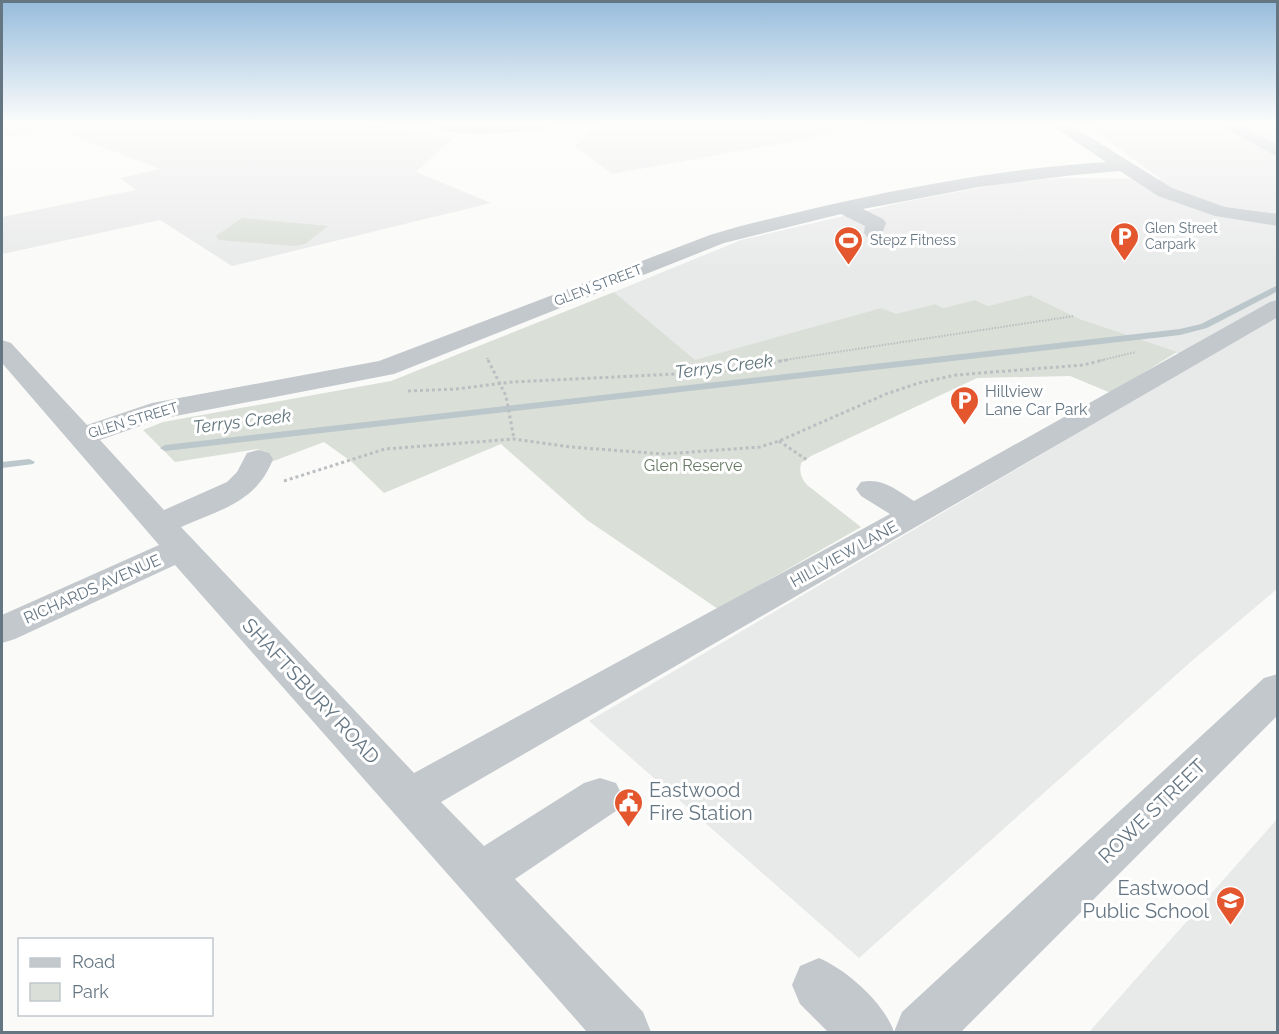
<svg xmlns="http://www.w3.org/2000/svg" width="1279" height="1034" viewBox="0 0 1279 1034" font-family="Raleway,sans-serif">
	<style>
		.built { fill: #e8e9e9 }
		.green { fill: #dadfd7 }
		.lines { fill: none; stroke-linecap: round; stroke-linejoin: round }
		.stream { fill: #bbc7cb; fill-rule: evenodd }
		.path-far1 { stroke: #bbbfc2; stroke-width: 2; stroke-dasharray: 1.5 1.5; stroke-linecap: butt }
		.path { stroke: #bbbfc2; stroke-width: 3; stroke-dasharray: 3 3; stroke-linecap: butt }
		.minor { fill: #c3c8cc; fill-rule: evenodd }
		.labels { text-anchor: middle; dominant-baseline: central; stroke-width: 6; stroke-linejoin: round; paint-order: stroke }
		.far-poi-label { font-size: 14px; fill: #657683; stroke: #fff; text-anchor: start }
		.far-street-label { font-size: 14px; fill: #657683; stroke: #fff }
		.poi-label { font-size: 16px; fill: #657683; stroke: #fff; text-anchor: start }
		.park-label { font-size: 16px; fill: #687a64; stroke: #fff }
		.street-label { font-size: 16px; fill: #657683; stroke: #fff }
		.water-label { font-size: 18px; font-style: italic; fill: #60757c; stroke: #fff }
		.near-street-label { font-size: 20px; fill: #657683; stroke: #fff }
		.near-poi-label { font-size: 20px; fill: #657683; stroke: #fff; text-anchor: start }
	</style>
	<rect width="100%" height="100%" fill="#fafaf8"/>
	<!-- built -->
	<g class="built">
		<path d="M2,124H369L452,139L416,172L491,203L232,266L160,220L2,254V217L136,190L120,178L160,169L58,130L2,139Z"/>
		<path d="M606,124H889L612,174L575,146L599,125Z"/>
		<path d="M1085,124H1277V589L1194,659L859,958L589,721L1200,361L1080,319L1030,295L988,306L975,300L943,308L934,304L896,315L881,308L695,361L614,292L741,240L904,202L1005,183L1058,178L1161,179Z"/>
		<path d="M1277,819V1032H1089Z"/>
	</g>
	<!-- green -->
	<g class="green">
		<path d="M242,218L328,226L305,244L295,246L219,240L216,236Z"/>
		<path d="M614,292L695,360L881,308L896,314L935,304L943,308L975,300L988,306L1030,295L1080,319L1177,352L1111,393L1070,376L977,378L811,456L801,463C799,472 801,478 807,485L861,527L718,609L587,520L501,444L384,493L352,462L324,442L271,462L258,449L175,462L143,430L163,422L391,381Z"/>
	</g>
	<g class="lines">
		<!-- stream -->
		<g class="stream">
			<path d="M1278,285V291L1207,328L1180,335L165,451L160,448L165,445L1180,329L1201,324Z"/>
			<path d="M29,459L35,462L33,464L2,468V462Z"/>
		</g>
		<!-- path-far1 -->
		<g class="path-far1">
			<path d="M487,358L489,361"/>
			<path d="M778,361L1074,316"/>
			<path d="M1098,361L1136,352"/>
		</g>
		<!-- path -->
		<g class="path">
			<path d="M488,360L506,396L514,439"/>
			<path d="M408,391L456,389L512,382L716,372L787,360"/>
			<path d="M779,441L807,460"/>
			<path d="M284,481L385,449L514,439L571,447L664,454L760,447L779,441L886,394L919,383L956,375L1083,365L1104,360"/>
		</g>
		<!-- minor -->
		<g class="minor">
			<path d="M431,124H555L547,129C525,131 445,140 431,124Z"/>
			<path d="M1050,124H1069L1172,188L1225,207L1278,214V226L1215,216L1158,196L1120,171L1074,175L979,187L863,209L883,219L886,223L881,237L874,239L867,237L864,233L865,226L841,214L724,243L394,374L160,419L100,440L164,510L227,482L237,472L247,453L258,450L269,453L273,459C256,503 221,509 181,527L414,773L890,514L861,496L856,489L861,482C882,477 897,490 914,501L1270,302L1278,300V317L441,802L484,846L584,783L600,778L616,783L623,797L616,811L515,879L643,1012L651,1032H587L175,565L15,639L2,643V615L159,545L2,363V340L11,343L87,425L152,403L379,361L710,235L737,227C858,197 981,170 1106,162Z"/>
			<path d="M1217,124H1237L1278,145V157Z"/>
			<path d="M1278,674V715L961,1032H894L902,1012L1264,678Z"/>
			<path d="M819,958C847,970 884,1003 894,1032H828L800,1004L792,985L800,966Z"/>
		</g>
	</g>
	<!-- sky -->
	<linearGradient id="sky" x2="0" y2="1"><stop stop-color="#96bcdc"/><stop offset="0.46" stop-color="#fdfdfc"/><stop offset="1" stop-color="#fdfdfc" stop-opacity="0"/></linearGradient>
	<rect width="1279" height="269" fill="url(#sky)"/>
	<!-- icons -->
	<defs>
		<symbol id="parking-pin" viewBox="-11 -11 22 30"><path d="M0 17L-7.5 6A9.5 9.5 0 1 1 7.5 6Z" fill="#e4572e" stroke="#fff"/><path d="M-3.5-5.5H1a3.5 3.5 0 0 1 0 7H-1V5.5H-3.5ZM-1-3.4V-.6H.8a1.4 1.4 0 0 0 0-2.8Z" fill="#fff"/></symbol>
		<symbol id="stadium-pin" viewBox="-11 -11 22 30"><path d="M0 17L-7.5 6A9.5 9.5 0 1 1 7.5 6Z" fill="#e4572e" stroke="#fff"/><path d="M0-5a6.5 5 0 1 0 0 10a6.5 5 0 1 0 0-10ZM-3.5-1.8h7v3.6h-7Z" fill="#fff"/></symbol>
		<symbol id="civic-pin" viewBox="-11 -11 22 30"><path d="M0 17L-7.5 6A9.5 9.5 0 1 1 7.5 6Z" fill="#e4572e" stroke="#fff"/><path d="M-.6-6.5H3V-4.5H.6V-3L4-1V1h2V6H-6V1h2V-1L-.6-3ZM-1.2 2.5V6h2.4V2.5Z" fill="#fff"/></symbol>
		<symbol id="school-pin" viewBox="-11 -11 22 30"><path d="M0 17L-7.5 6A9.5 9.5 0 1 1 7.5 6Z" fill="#e4572e" stroke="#fff"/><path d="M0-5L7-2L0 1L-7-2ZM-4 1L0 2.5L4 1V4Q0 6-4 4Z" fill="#fff"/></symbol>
	</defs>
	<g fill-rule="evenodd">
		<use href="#parking-pin" x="1108" y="220" width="33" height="45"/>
		<use href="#stadium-pin" x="832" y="224" width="33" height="45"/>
		<use href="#parking-pin" x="948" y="384" width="33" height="45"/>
		<use href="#civic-pin" x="612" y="786" width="33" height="45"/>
		<use href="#school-pin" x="1214" y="884" width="33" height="45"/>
	</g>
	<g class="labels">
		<!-- far-poi labels -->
		<g class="far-poi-label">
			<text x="1145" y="228">Glen Street<tspan x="1145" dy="16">Carpark</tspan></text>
			<text x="870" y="240">Stepz Fitness</text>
		</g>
		<!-- far-street labels -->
		<g class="far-street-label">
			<text transform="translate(598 285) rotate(-21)">GLEN STREET</text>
			<text transform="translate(133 420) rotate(-17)">GLEN STREET</text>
		</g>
		<!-- poi labels -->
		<g class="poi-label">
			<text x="985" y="391">Hillview<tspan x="985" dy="18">Lane Car Park</tspan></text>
		</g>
		<!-- park labels -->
		<g class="park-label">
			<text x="693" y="465">Glen Reserve</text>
		</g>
		<!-- street labels -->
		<g class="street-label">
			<text transform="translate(844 554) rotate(-29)">HILLVIEW LANE</text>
			<text transform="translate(92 589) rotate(-24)">RICHARDS AVENUE</text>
		</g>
		<!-- water labels -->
		<g class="water-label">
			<text transform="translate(724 366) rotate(-7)">Terrys Creek</text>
			<text transform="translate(242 421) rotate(-7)">Terrys Creek</text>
		</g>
		<!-- near-street labels -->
		<g class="near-street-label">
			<text transform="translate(311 691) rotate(47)">SHAFTSBURY ROAD</text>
			<text transform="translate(1152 811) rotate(-44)">ROWE STREET</text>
		</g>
		<!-- near-poi labels -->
		<g class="near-poi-label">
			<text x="649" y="790">Eastwood<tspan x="649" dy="23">Fire Station</tspan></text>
			<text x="1209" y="888" text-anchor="end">Eastwood<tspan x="1209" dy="23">Public School</tspan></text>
		</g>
	</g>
	<!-- border -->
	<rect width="1279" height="1034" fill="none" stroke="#657683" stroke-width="6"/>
	<!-- legend -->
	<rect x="18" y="938" width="195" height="78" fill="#ffffff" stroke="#c1c8cd" stroke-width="1.5"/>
	<rect x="30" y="958" width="30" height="9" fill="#c3c8cc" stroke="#c1c8cd" stroke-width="1.5"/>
	<text x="72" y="968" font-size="18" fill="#657683">Road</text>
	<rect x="30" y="983" width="30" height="18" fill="#dadfd7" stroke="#c1c8cd" stroke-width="1.5"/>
	<text x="72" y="998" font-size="18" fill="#657683">Park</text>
</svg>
